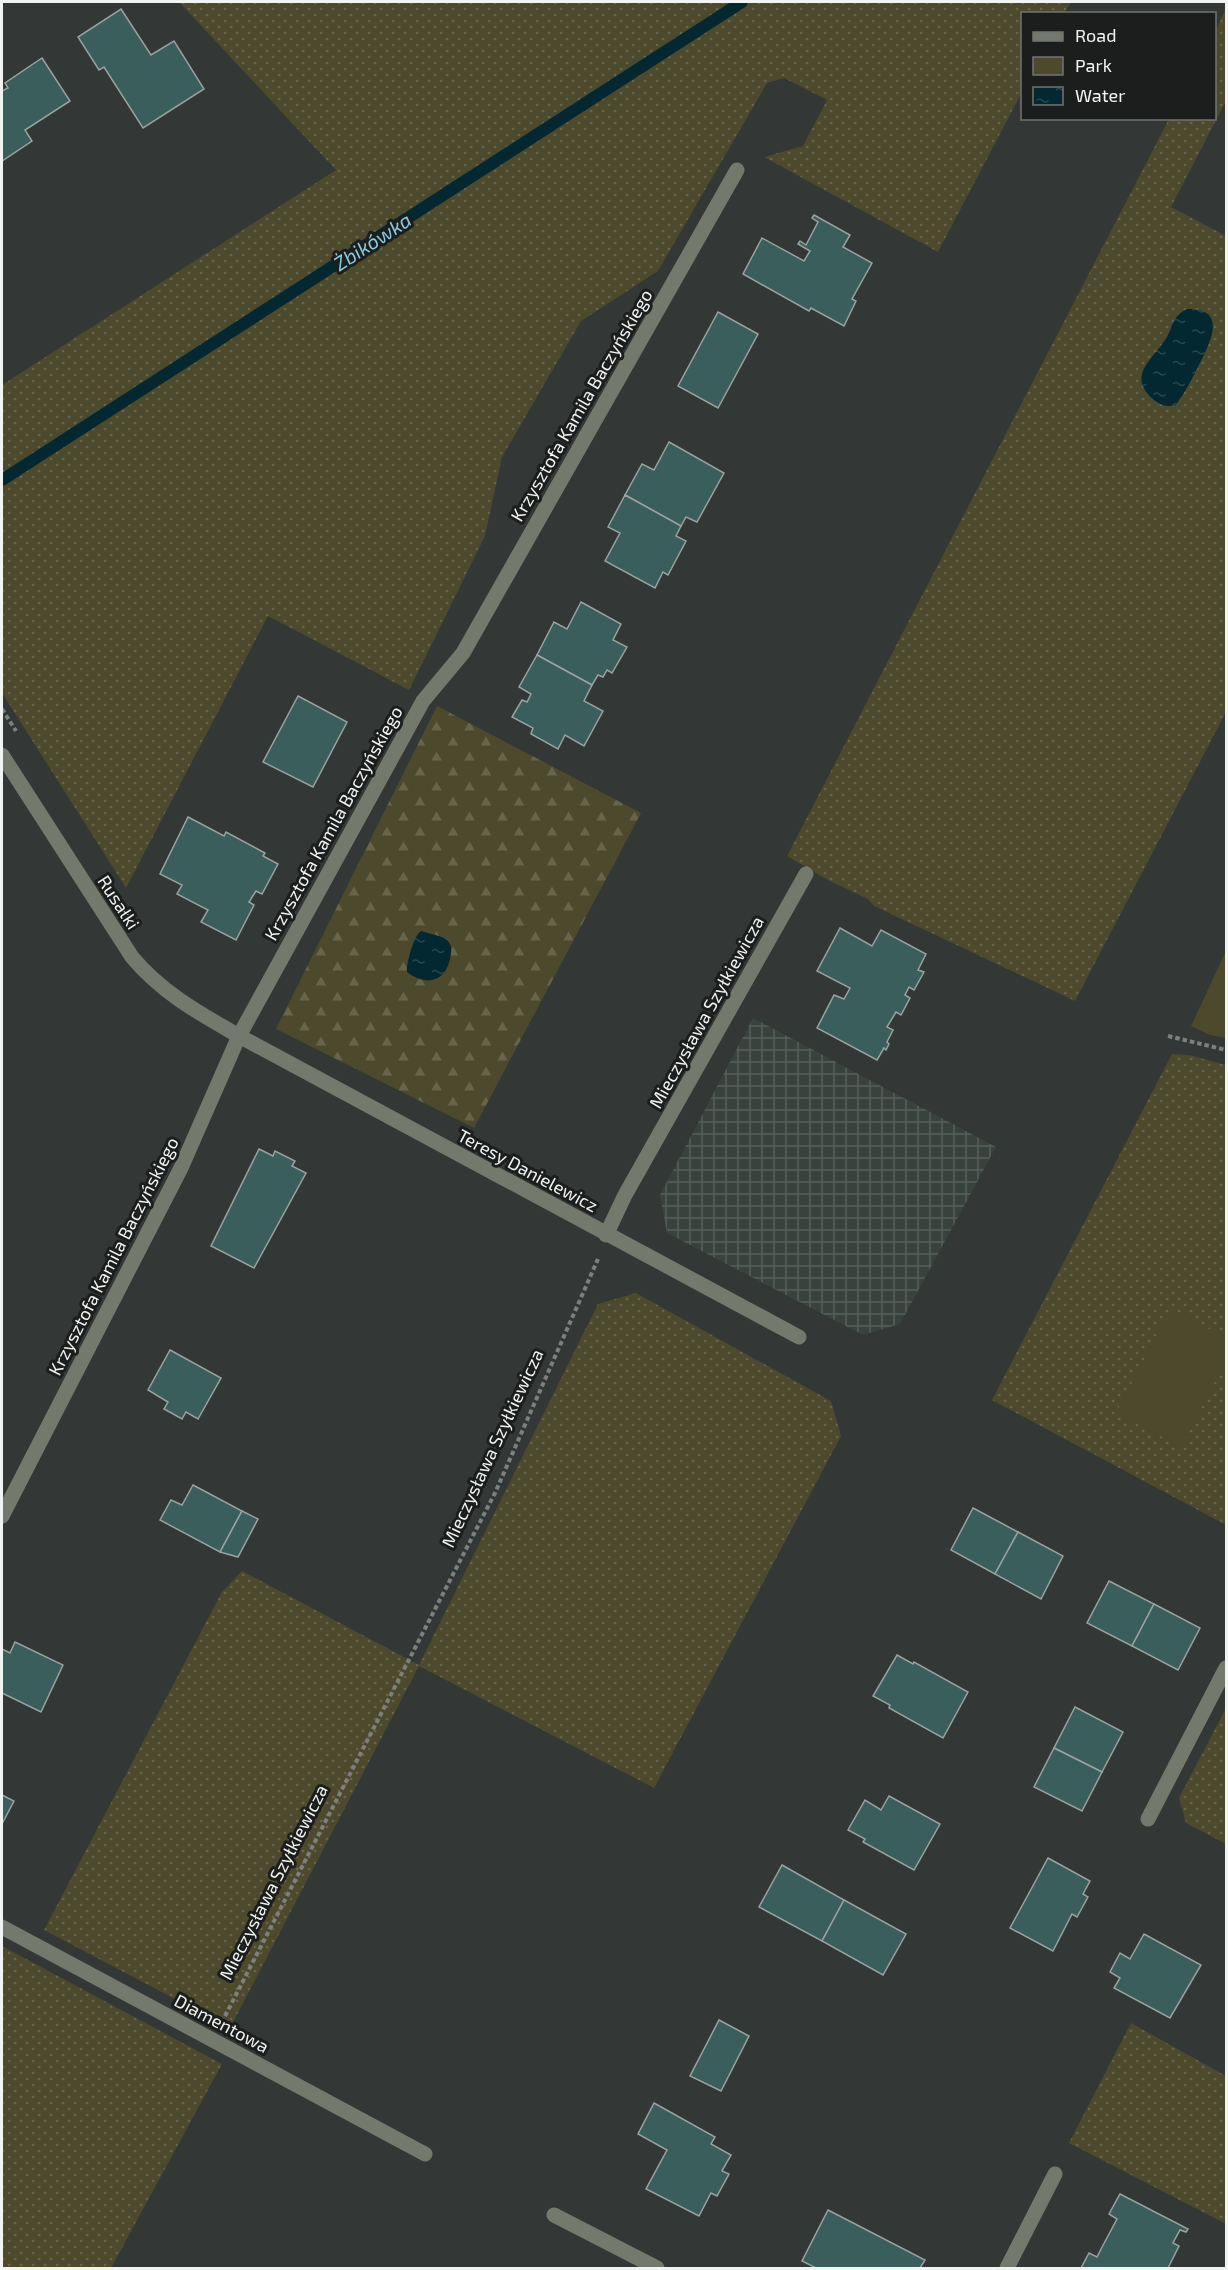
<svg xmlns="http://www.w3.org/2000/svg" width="1228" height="2270" viewBox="0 0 1228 2270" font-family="'Exo 2',sans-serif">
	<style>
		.industrial { fill: url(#industrial-grid) }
		.grass { fill: url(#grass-dots) }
		.forest { fill: url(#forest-firs) }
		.park { fill: #4d492d }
		.water { fill: url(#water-ripples) }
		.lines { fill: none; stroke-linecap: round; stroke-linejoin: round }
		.stream { stroke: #032831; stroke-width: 12 }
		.building { fill: #395e5b; stroke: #9ba1a0; stroke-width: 1.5 }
		.path { stroke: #7d807e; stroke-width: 4; stroke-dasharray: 4.5 3; stroke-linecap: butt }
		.minor { stroke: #73796d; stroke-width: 15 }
		.labels { text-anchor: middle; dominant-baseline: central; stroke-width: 6; stroke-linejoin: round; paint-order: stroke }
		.street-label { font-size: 18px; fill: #f2f4f3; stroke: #1c1e1d }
		.water-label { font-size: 20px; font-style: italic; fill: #88cbdf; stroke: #1c1e1d }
	</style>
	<defs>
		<pattern id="industrial-grid" width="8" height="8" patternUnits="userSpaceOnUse" patternTransform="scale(1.5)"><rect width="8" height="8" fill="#39433d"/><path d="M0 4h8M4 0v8" fill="none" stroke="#565f5a"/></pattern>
		<pattern id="grass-dots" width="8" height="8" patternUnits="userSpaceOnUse" patternTransform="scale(1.5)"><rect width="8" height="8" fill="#4d492d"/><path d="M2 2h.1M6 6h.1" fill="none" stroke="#67644c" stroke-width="1.8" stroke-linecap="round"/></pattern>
		<pattern id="forest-firs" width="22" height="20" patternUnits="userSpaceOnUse" patternTransform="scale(1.5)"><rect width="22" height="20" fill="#4d492d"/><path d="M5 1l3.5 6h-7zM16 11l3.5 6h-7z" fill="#67644c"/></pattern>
		<pattern id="water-ripples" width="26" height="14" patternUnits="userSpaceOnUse" patternTransform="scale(1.5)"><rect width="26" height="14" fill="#032831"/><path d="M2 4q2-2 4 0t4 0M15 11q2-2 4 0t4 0" fill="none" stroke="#28484f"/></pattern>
	</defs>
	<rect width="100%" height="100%" fill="#333735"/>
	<!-- industrial -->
	<path class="industrial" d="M753,1018L996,1147L900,1324L863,1335L667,1233L660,1195Z"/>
	<!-- grass -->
	<g class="grass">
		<path d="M179,2H1071L1064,13L1022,14V92L938,252L764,157L803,146L827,100L784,78L767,83L658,271L581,321L502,457L485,536L409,690L268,616L126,888L2,693V385L336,170Z"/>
		<path d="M1226,8V101L1171,207L1226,236V712L1075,1001L874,906L868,899L826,879L787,856L1169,119L1214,118L1215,32Z"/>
		<path d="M1172,1054L1189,1055L1226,1065V1525L992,1400Z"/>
		<path d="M636,1293L831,1401L841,1436L654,1788L419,1666L230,2028L44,1930L222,1592L242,1571L419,1665L598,1304Z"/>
		<path d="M1226,1708V1844L1186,1823L1179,1798Z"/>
		<path d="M2,1946L222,2064L111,2268H2Z"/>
		<path d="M1131,2023L1226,2076V2224L1069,2143Z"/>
	</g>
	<!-- forest -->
	<path class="forest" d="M437,706L641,813L474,1128L276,1029Z"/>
	<!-- park -->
	<g class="park">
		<path d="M1226,951V1038L1210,1035L1191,1026Z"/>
		<path d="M1171,1308L1226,1338V1361L1181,1447L1116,1413Z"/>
	</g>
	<!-- water -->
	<g class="water">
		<path d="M1187,309C1228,308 1211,342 1199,365C1192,379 1185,392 1176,405C1167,407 1162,406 1154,400C1124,374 1156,358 1168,335C1173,324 1174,315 1187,309Z"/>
		<path d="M421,931C429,934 442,935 448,941C453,947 451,953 450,959C445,983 425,986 407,972C406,964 414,935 421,931Z"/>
	</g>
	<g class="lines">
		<!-- stream -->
		<path class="stream" d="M2,480L742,2"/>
	</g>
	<!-- building -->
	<g class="building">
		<path d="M121,9L151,55L174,41L204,89L143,128L104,67L99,70L78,37Z"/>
		<path d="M42,58L70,101L25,130L32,141L2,161V91L8,88L5,83Z"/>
		<path d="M814,215L850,235L843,247L872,263L852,299L856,301L844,326L811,308L809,311L743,274L762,238L804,261L810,251L798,244L800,241L806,245L818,222L812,218Z"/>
		<path d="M718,312L758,334L718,408L678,386Z"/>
		<path d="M669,442L724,473L697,522L686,517L681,526L625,495L642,464L654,470Z"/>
		<path d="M625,495L681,526L676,536L686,541L668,575L663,572L655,588L605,561L620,533L608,527Z"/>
		<path d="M581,602L621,624L613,640L627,647L612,673L607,670L603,677L598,675L592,685L537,655L554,622L567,629Z"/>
		<path d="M537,655L592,685L584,701L603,711L584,746L565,735L558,749L531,734L533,728L512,717L522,700L527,702L531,694L519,687Z"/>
		<path d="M298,696L347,722L313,787L263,762Z"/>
		<path d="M188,817L224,836L226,832L265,853L263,856L278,864L262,894L256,891L249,902L254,905L236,940L201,922L208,910L177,894L182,885L160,874Z"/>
		<path d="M840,928L872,946L881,930L926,954L918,970L924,972L914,990L909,987L905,995L910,998L901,1015L896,1012L887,1027L893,1030L887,1042L889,1044L886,1050L884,1048L877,1060L817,1028L834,995L844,999L850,988L817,971Z"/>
		<path d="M259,1149L273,1156L275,1151L295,1161L292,1166L306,1173L254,1268L211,1246Z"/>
		<path d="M170,1350L221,1378L198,1419L186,1412L182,1419L164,1409L168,1402L148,1390Z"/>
		<path d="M193,1485L242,1511L220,1552L160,1520L171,1500L182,1505Z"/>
		<path d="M973,1508L1018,1532L995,1574L951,1550Z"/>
		<path d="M242,1511L258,1519L238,1557L220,1552Z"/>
		<path d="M1018,1532L1063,1556L1041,1599L995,1574Z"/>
		<path d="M1109,1581L1154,1604L1132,1646L1087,1623Z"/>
		<path d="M1154,1604L1200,1628L1178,1670L1132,1646Z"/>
		<path d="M15,1642L63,1665L41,1712L2,1693V1649L10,1653Z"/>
		<path d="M897,1655L913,1664L914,1662L968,1692L943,1738L889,1708L890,1705L873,1696Z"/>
		<path d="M1075,1707L1123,1732L1102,1772L1054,1748Z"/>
		<path d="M1054,1748L1102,1772L1082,1811L1034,1787Z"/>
		<path d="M2,1795L14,1801L2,1824Z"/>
		<path d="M889,1796L940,1824L914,1870L863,1842L865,1839L848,1830L865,1800L881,1810Z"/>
		<path d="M1048,1858L1090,1881L1083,1894L1088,1897L1077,1917L1072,1914L1053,1951L1010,1928Z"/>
		<path d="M782,1865L844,1900L822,1941L759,1907Z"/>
		<path d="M844,1900L906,1934L883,1975L822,1941Z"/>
		<path d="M1144,1934L1201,1965L1170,2018L1114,1988L1120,1978L1110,1972L1120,1953L1130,1959Z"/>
		<path d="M719,2020L749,2036L721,2091L690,2076Z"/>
		<path d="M654,2103L715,2137L711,2144L731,2155L722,2171L729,2174L717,2196L711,2193L699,2216L646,2189L667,2150L638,2134Z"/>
		<path d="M1120,2194L1188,2229L1186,2232L1180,2230L1173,2243L1179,2246L1168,2268H1081L1089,2253L1097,2257L1101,2249L1117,2219L1109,2214Z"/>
		<path d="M828,2210L925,2260L920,2268H816L802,2261Z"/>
	</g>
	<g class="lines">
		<!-- path -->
		<g class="path">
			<path d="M2,709L16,731"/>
			<path d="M1168,1036L1226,1050"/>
			<path d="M225,2016L495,1493L598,1259"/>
		</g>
		<!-- minor -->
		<g class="minor">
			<path d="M2,755L132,957C162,993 199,1013 239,1036L799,1337"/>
			<path d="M606,1235L625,1195L806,874"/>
			<path d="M2,1516L181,1168L239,1036L423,701L463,653L737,170"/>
			<path d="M1148,1819L1226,1668"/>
			<path d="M2,1927L425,2154"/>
			<path d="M554,2215L657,2268"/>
			<path d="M1007,2268L1055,2174"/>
		</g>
	</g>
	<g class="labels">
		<!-- street labels -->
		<g class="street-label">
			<text transform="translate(581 405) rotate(-60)">Krzysztofa Kamila Baczyńskiego</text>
			<text transform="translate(333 823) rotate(-61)">Krzysztofa Kamila Baczyńskiego</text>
			<text transform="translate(119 902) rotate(57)">Rusałki</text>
			<text transform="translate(706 1012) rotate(-61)">Mieczysława Szyłkiewicza</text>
			<text transform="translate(528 1170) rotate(28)">Teresy Danielewicz</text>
			<text transform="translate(113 1256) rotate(-63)">Krzysztofa Kamila Baczyńskiego</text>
			<text transform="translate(492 1448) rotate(-65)">Mieczysława Szyłkiewicza</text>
			<text transform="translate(273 1882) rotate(-63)">Mieczysława Szyłkiewicza</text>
			<text transform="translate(222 2023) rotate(28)">Diamentowa</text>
		</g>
		<!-- water labels -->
		<g class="water-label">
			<text transform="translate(372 241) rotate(-33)">Żbikówka</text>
		</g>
	</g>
	<!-- border -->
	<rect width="1228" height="2270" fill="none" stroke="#f2f4f3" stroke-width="6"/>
	<!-- legend -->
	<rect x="1021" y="12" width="195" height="108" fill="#1c1e1d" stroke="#727473" stroke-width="1.5"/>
	<rect x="1033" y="32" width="30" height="9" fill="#73796d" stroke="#727473" stroke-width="1.5"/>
	<text x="1075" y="42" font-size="18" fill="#f2f4f3">Road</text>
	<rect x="1033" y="57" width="30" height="18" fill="#4d492d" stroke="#727473" stroke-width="1.5"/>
	<text x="1075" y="72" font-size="18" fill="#f2f4f3">Park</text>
	<rect x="1033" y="87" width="30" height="18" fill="url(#water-ripples)" stroke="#727473" stroke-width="1.5"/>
	<text x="1075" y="102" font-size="18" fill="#f2f4f3">Water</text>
</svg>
